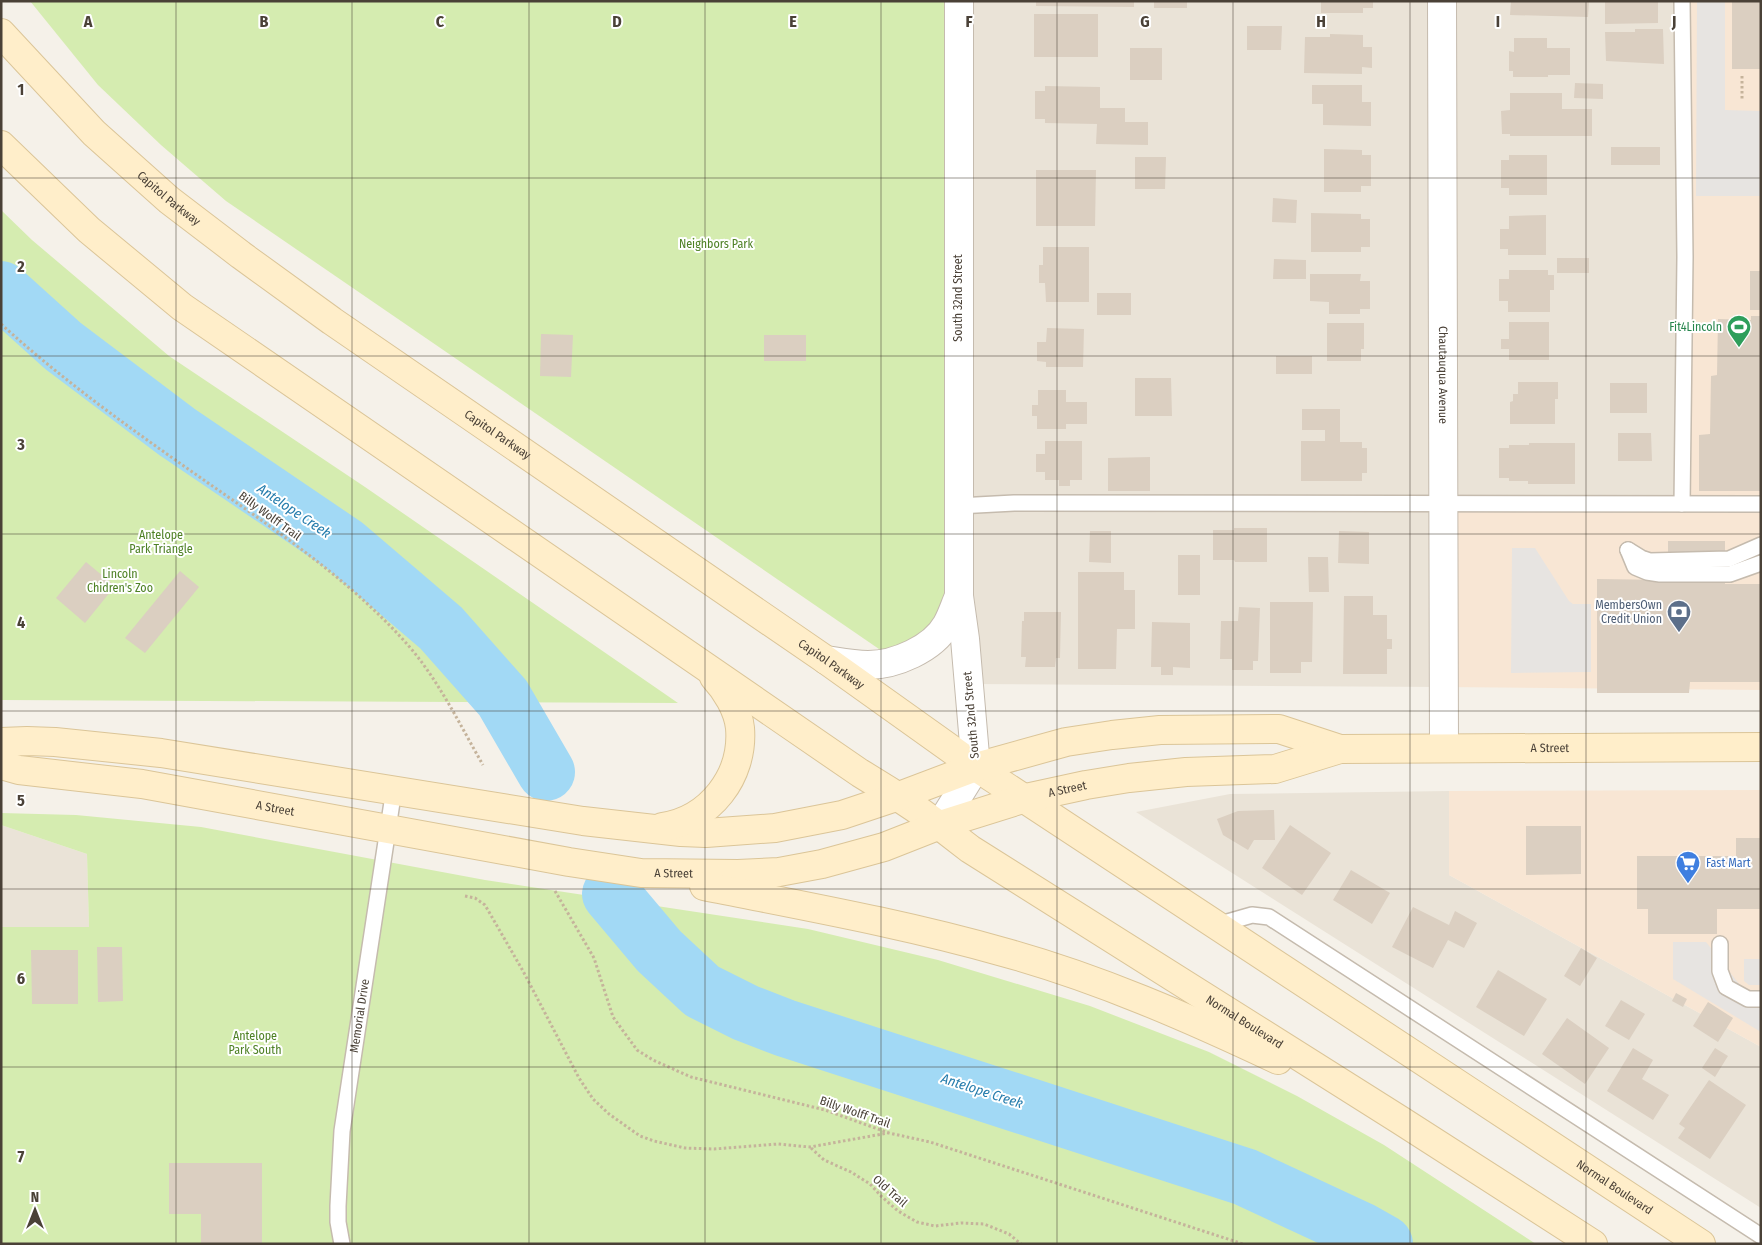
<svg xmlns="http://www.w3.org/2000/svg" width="1762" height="1245" viewBox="0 0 1762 1245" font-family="'Fira Sans Condensed',sans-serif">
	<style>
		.residential { fill: #eae3d7 }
		.commercial { fill: #f8e6d4 }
		.green { fill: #d5ecb0 }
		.parking { fill: #e7e4e1 }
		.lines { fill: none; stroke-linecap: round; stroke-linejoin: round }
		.river { stroke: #a2d9f5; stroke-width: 58 }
		.building { fill: #dbcfc1 }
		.service-casing { stroke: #c5bbae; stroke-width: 18 }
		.minor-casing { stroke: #c5bbae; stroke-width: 30 }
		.secondary-casing { stroke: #dbc598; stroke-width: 30 }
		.path { stroke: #c5b39b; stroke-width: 3; stroke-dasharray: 2.5 2.5; stroke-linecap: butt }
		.service { stroke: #fff; stroke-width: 15 }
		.minor { stroke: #fff; stroke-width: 28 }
		.secondary { stroke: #ffeeca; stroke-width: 28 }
		.grid { fill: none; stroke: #4a4137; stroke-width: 1; stroke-opacity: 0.55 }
		.labels { text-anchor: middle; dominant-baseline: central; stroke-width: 4; stroke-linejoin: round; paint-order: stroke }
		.street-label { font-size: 12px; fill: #4a4137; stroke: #fff }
		.park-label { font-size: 12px; fill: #4e8125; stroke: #fff }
		.leisure-label { font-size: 12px; fill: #27864d; stroke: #fff; text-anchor: end }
		.service-label { font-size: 12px; fill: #4e5e75; stroke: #fff; text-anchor: end }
		.shop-label { font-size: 12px; fill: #366cbe; stroke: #fff; text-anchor: start }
		.water-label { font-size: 14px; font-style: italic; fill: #267dad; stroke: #fff }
		.grid-label { font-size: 16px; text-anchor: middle; font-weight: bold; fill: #4a4137; stroke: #fff; stroke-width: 4; stroke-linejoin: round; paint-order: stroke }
	</style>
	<rect width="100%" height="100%" fill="#f5f1e9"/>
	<!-- residential -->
	<g class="residential">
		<path d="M959,1H1682V504L1443,687L968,684Z"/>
		<path d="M1449,791V875L1761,1047V1208L1136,812L1230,794Z"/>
		<path d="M1,825L87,854L89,927H1Z"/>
	</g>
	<!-- commercial -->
	<g class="commercial">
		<path d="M1682,1H1761V690L1443,687L1442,505L1682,504Z"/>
		<path d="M1761,790V1047L1449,875V791Z"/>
	</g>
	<!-- green -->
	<g class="green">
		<path d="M30,1H959V596L895,660L226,201L161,145L98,85Z"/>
		<path d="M1,210L32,240L169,356L365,487L678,703L1,700Z"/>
		<path d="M1,813L76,815L201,827L485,880L808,929L938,960L1090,1006L1209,1052L1297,1096L1384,1145L1536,1244H1V927H89L87,854L1,825Z"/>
	</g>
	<!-- parking -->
	<g class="parking">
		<path d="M1697,1H1725V110L1761,111V196H1696Z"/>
		<path d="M1512,548H1535L1569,601L1573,604H1591V672L1511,673Z"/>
		<path d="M1673,942H1706L1743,989L1761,1000V1032L1673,979Z"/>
		<path d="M1744,959H1761V985H1749L1744,981Z"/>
	</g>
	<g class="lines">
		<!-- river -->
		<g class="river">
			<path d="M1,290L63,346L177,432L345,546L441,628L503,698L546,772"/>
			<path d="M611,894L659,951L702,991L746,1013L785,1028L1245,1177L1361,1231L1384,1244"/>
		</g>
	</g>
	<!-- building -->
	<g class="building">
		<path d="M1036,1H1134V7L1036,6Z"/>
		<rect x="1154" y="1" width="33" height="7"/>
		<path d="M1321,1H1373V8H1363V13H1321Z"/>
		<path d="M1511,1H1589L1588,17L1510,15Z"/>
		<path d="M1605,1H1658V23L1605,24Z"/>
		<rect x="1732" y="1" width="29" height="68"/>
		<rect x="1034" y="14" width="64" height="43"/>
		<path d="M1247,26H1282L1281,50H1247Z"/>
		<path d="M1635,29H1663L1664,64L1606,61L1605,32H1635Z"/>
		<path d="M1330,34L1363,35V47H1372V68L1362,67V74L1304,73L1305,37H1330Z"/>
		<path d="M1514,38H1547V48H1570V75H1548V77H1513V71H1509V51L1514,52Z"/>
		<rect x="1130" y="48" width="32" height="32"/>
		<path d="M1575,83L1603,84V99L1574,98Z"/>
		<path d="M1312,85H1362V102H1371V126L1323,125V104H1312Z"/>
		<path d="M1045,86L1100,87V108H1125V122H1148V145L1096,144L1097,124L1045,123V119H1035V91H1045Z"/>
		<path d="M1510,93H1562V109H1592V136H1510V134H1502L1501,111L1510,110Z"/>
		<rect x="1611" y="147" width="49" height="18"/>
		<path d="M1324,149L1362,150V155H1371V186H1361V192H1324Z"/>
		<path d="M1509,155H1547V195H1509V188H1501V160H1509Z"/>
		<path d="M1135,157H1166L1165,189H1135Z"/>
		<path d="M1036,170H1096L1095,226H1036Z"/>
		<path d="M1273,198L1297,200L1296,223L1272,222Z"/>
		<path d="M1311,213L1361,214V219H1370V247H1361V252H1311Z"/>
		<path d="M1546,215V255H1508V249H1500V229H1509V216Z"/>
		<path d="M1043,247H1089V302H1046L1045,283H1039V265H1043Z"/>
		<rect x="1557" y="258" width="32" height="15"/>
		<path d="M1274,259L1306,260V279H1273Z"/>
		<path d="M1509,270H1548V275H1554V290H1550V312H1508V301H1499V279H1509Z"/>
		<rect x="1750" y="271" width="11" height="39"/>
		<path d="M1310,274H1361L1360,281H1370V309H1360V314H1329V302L1310,301Z"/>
		<rect x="1097" y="293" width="34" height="22"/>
		<path d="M1751,316H1761V491H1699V435L1710,434L1711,376L1717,375L1718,319L1751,320Z"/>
		<path d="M1509,322H1549V360H1509V349H1501V339H1509Z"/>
		<path d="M1327,323H1364V349H1361V361H1327Z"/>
		<path d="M1047,328L1084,329L1083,367H1046V362L1037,361V342H1046Z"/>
		<path d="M541,334L573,335L571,377L540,376Z"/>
		<rect x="764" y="335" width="42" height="26"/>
		<rect x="1276" y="356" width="36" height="18"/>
		<path d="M1135,378H1171L1172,416H1135Z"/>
		<path d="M1518,382H1558V399H1555V424H1510V402L1513,401V394H1518Z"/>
		<rect x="1610" y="383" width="37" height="30"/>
		<path d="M1038,390H1066V402H1087V424H1066V429H1037V416H1032V405H1038Z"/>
		<path d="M1302,409H1340V442H1362V448H1367V473H1362V481H1301V441H1325V430H1302Z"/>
		<path d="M1618,433H1651L1652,461H1618Z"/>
		<path d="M1045,441H1082V480H1070V486H1059V480H1045V472H1036V454H1045Z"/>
		<path d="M1529,443H1575V484H1528V481H1509V478H1499V448H1509V445H1529Z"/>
		<path d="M1150,457V491H1108V458Z"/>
		<path d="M1234,528H1267V562H1235L1234,560H1213V530H1234Z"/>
		<path d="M1090,531H1111V563L1089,562Z"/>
		<path d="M1339,531L1369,532V564L1338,563Z"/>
		<path d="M1668,541H1725V584H1761V682H1690L1689,693H1597V579L1668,580Z"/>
		<rect x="1178" y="555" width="22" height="40"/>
		<path d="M1308,557H1328L1329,592H1309Z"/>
		<path d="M86,562L115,586L85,623L56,598Z"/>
		<path d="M180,571L199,587L145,653L125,638Z"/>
		<path d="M1078,572H1124V590H1135V629H1117L1116,669H1078Z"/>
		<path d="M1344,596H1373V615H1387V639H1392V649H1387V674H1343Z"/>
		<path d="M1270,602H1313L1312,662H1301V673H1270Z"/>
		<path d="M1239,607L1260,608L1258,661H1253V670H1232V659H1220L1221,621H1238Z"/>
		<path d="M1024,612H1061L1060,658H1056L1055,667H1025L1026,657H1021L1022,621H1024Z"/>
		<path d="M1152,622L1190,623V668L1173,667V675H1161V667H1151Z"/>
		<path d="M1274,810L1275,840H1254L1248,850L1223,835L1217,819L1238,811Z"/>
		<path d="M1290,825L1331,853L1302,895L1262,868Z"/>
		<path d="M1526,826H1581V874L1526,875Z"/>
		<path d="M1736,838H1761V909H1717V934H1648V909H1637V856H1736Z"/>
		<path d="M1351,870L1390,893L1372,924L1333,900Z"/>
		<path d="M1413,907L1449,925L1455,911L1477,923L1464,948L1448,940L1433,968L1392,947Z"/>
		<path d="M97,947H122L123,1001L98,1002Z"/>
		<path d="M1581,948L1597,958L1580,986L1564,976Z"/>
		<path d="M31,950H78V1004H32Z"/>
		<path d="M1498,970L1547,999L1524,1036L1476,1007Z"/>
		<path d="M1676,993L1687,999L1683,1007L1672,1001Z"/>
		<path d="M1621,1000L1645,1014L1629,1040L1605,1026Z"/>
		<path d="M1708,1002L1733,1018L1718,1042L1693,1026Z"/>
		<path d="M1567,1018L1609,1048L1585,1084L1542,1054Z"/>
		<path d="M1633,1048L1653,1060L1642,1079L1669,1095L1653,1120L1607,1091Z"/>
		<path d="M1715,1048L1728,1056L1715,1077L1702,1068Z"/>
		<path d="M1709,1080L1746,1105L1710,1159L1678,1138L1685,1128L1679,1124Z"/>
		<path d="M169,1163H262V1244H201V1214H169Z"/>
	</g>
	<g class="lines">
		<defs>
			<g id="service">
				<path d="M1682,504L1685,257L1682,1"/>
				<path d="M958,506L1014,503L1761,504"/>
				<path d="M1628,550L1635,567L1647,572L1660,574H1730L1761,563"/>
				<path d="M1628,550L1641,558L1650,561L1729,559L1761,545"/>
				<path d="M1217,925L1252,915L1269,917L1761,1236"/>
				<path d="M1720,944V971L1726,987L1748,999H1761"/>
				<path id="s1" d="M342,1244L338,1222V1206L342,1131L394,789"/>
			</g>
			<g id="minor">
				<path id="s2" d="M1442,1L1444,748"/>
				<path d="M826,660C839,662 853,665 868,665C895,665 933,649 947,624C952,615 955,605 959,596"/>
				<path d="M940,825L976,767L965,639L959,596V1"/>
			</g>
			<g id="secondary">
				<path id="s3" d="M1,33L94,133L169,200L241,255L332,321L826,660L976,767L1701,1244"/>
				<path id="s4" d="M1,145L89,230L182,307L860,773C899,796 935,821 970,849L1400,1120L1593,1244"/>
				<path d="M1,742L27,741L55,742L161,753L583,821L681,832L706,833L775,828L842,815L899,796L976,767L1066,742L1112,735L1160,730L1279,729L1340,749"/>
				<path id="s5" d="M1,765L19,770L142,784L569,862L641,873L738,874L779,872L822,864L884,847L940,825L1026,798L1086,785L1129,778L1186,772L1275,769L1340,749L1761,747"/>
				<path d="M662,827C710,820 744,776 740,728C738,709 726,690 714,677"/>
				<path d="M704,886C804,906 905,924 1003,952C1098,978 1189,1018 1278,1060"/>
			</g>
		</defs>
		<!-- service casing -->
		<use href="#service" class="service-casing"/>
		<!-- minor casing -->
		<use href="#minor" class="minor-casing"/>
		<!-- secondary casing -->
		<use href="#secondary" class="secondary-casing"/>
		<!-- path -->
		<g class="path">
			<path d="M1742,76V99"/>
			<path d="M1,324C67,384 138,434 211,485C280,533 351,581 407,644C438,679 460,725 483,765"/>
			<path d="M555,891L594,958L613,1017L637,1050L653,1060L691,1077L825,1110L889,1133L930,1142L1243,1244"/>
			<path d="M465,896L475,898L485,905L523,971L579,1078L593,1099L609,1114L640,1136L654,1141L685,1148L714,1149L778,1144L810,1147L888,1133"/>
			<path d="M811,1148L824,1160L851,1172L870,1184L882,1197L898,1211L917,1222L935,1226L961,1223L984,1224L1009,1234L1021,1244"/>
		</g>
		<!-- service -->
		<use href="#service" class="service"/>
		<!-- minor -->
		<use href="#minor" class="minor"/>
		<!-- secondary -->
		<use href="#secondary" class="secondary"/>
	</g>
	<!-- grid -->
	<path class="grid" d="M176,1V1244M352,1V1244M529,1V1244M705,1V1244M881,1V1244M1057,1V1244M1233,1V1244M1410,1V1244M1586,1V1244M1,178H1761M1,356H1761M1,534H1761M1,711H1761M1,889H1761M1,1067H1761"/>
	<!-- icons -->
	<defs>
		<symbol id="stadium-pin" viewBox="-11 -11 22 30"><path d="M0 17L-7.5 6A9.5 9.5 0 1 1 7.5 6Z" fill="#2e9e5b" stroke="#fff"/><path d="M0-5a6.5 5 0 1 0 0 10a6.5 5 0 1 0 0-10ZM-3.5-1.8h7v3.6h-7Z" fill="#fff"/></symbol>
		<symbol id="bank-pin" viewBox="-11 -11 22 30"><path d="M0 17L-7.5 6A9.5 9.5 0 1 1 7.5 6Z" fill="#5c6f8a" stroke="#fff"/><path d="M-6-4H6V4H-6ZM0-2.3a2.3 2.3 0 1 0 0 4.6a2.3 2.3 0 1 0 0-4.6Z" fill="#fff"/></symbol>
		<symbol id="supermarket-pin" viewBox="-11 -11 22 30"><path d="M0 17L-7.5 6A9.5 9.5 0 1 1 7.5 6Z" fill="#3f7fe0" stroke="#fff"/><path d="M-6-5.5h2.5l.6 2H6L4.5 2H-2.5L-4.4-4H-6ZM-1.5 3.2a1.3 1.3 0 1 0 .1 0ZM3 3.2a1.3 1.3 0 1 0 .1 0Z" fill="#fff"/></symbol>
	</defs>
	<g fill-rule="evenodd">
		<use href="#stadium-pin" x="1725" y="313" width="28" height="38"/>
		<use href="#bank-pin" x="1665" y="598" width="28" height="38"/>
		<use href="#supermarket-pin" x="1674" y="849" width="28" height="38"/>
	</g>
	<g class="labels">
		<!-- street labels -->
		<g class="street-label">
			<text stroke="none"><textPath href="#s3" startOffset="236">Capitol Parkway</textPath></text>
			<text transform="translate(958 298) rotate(-90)">South 32nd Street</text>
			<text stroke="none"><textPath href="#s2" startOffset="374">Chautauqua Avenue</textPath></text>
			<text stroke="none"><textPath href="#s3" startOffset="641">Capitol Parkway</textPath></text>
			<text transform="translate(270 516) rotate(36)">Billy Wolff Trail</text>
			<text stroke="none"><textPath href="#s3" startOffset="1046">Capitol Parkway</textPath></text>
			<text transform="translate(971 715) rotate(-95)">South 32nd Street</text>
			<text stroke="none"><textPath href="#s5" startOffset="1575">A Street</textPath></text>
			<text stroke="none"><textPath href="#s5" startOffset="1088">A Street</textPath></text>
			<text stroke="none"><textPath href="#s5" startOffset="278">A Street</textPath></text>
			<text stroke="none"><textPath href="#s5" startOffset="682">A Street</textPath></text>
			<text stroke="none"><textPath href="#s1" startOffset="230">Memorial Drive</textPath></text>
			<text stroke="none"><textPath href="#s4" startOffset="1524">Normal Boulevard</textPath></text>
			<text transform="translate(855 1112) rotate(19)">Billy Wolff Trail</text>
			<text stroke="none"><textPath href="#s3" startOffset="1988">Normal Boulevard</textPath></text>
			<text transform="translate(890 1191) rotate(41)">Old Trail</text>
		</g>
		<!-- park labels -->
		<g class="park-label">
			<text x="716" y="244">Neighbors Park</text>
			<text x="161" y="535">Antelope<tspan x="161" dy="14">Park Triangle</tspan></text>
			<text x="120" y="574">Lincoln<tspan x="120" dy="14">Chidren's Zoo</tspan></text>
			<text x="255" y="1036">Antelope<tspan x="255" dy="14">Park South</tspan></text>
		</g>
		<!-- leisure labels -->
		<g class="leisure-label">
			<text x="1722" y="327">Fit4Lincoln</text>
		</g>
		<!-- service labels -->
		<g class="service-label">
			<text x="1662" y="605">MembersOwn<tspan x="1662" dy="14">Credit Union</tspan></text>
		</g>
		<!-- shop labels -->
		<g class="shop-label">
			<text x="1706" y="863">Fast Mart</text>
		</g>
		<!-- water labels -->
		<g class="water-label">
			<text transform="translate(294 511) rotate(34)">Antelope Creek</text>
			<text transform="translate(982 1091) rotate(18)">Antelope Creek</text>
		</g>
	</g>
	<g class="grid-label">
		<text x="88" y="27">A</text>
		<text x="264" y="27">B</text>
		<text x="440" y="27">C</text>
		<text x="617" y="27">D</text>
		<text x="793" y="27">E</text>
		<text x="969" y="27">F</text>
		<text x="1145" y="27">G</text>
		<text x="1321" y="27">H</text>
		<text x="1498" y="27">I</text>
		<text x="1674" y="27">J</text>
		<text x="21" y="95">1</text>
		<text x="21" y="272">2</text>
		<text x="21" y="450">3</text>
		<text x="21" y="628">4</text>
		<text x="21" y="806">5</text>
		<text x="21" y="984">6</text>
		<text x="21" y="1162">7</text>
	</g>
	<!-- border -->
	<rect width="1762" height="1245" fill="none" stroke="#4a4137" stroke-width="5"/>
	<!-- north arrow -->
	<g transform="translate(35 1210)" stroke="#ffffff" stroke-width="4" paint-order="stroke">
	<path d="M0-4L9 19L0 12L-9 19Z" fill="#4a4137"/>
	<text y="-8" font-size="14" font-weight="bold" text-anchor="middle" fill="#4a4137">N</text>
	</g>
</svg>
